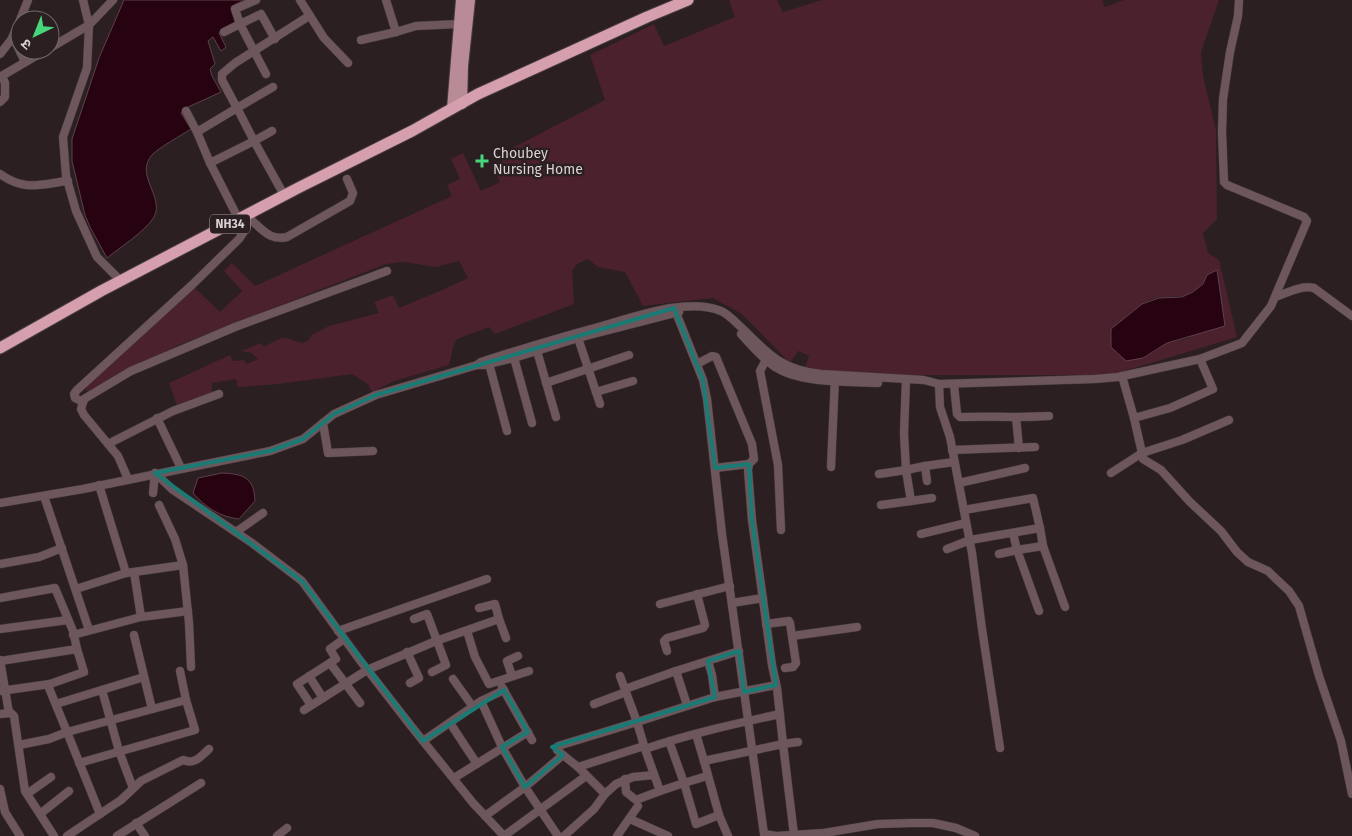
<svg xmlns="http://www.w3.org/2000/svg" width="1352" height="836" viewBox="0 0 1352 836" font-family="'Fira Sans','Noto Sans Devanagari',sans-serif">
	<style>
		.green { fill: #4b212e; fill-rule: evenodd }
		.water { fill: #270210; stroke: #5d404b }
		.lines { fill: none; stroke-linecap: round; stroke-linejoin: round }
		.minor-casing { stroke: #473c3e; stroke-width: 9 }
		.major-casing { stroke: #473c3e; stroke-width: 12 }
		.highway-casing { stroke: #473c3e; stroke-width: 13 }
		.minor { stroke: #6d575d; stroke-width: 8 }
		.major { stroke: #b88b97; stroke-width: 10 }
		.highway { stroke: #d59fae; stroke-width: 11 }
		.marked { fill: none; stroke: #197b73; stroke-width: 4; stroke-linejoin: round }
		.poi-dot { fill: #46d77a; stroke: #2b1f22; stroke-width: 2 }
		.labels { text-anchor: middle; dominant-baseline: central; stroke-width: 5; stroke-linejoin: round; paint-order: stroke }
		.shield { fill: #2b1f22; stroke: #a69c9f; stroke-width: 1 }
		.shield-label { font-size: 12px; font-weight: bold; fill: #dad2d4 }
		.poi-label { font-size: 14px; fill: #dad2d4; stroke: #2b1f22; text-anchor: start }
	</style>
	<rect width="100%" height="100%" fill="#2b1f22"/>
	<!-- green -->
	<path class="green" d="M729,0H777L783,12L822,0H1102L1105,7L1124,0H1219L1201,52L1203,76L1216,130L1217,219L1203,233L1208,253L1219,260L1237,337L1111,375H869L805,368L809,356L798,351L790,363L742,314L713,298L643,306L625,272L598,267L588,259L577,264L572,271L574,304L495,334L489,327L457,339L454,344L449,365L394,381L372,392L368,384L352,374L278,384L242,387H238L236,379L212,383V392L177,405L169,383L230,355L233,361L244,360L247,364L258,359L252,353L241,351L261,343L264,347C270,344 277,339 283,338C295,338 300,348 310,339L311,335L329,326L379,313L374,302L393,295L399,308L442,290L468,278L459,261L436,267L404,262L386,264L181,344L131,368L90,392L86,390L87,386L194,287L220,312L242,291L224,271L232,263L255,286L452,196L447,185L460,179L451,159L463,153L481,191L500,182L496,174L506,169L499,155L605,100L590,55L654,24L664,46L735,17ZM1207,275L1190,338L1167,343L1143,358L1122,357L1111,346V329C1121,321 1132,311 1142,304C1166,288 1191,309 1207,275Z"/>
	<!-- water -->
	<g class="water">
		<path d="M124,0H246L236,4L233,11L238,22L219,33L226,47L221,51L213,37L208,41L215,64L210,69L212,76L221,92L186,108L181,113L191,129C182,135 158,148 152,155C134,175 165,197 154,217C146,231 119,248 107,258L90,227L85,215L72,161V139L99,58Z"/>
		<path d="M1217,270L1225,326L1167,343L1143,358L1126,361L1111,347V329L1142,304L1159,298L1182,297L1193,292L1203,284L1207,275Z"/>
		<path d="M222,473C243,474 254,477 255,501L239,519C220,517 205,507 193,493L198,478Z"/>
	</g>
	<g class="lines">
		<defs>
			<g id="minor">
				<path d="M83,0L89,25L87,68L63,137L66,176L76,211L97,257L121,281"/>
				<path d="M256,0L235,9L240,24L261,14L275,39"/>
				<path d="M300,0L324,38L348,63"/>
				<path d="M20,20L28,0"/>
				<path d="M224,32L240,24L266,74"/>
				<path d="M396,32L416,26L459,24"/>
				<path d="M13,37L25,62"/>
				<path d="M361,40L396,32L386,0"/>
				<path d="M50,48L89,25L113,0"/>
				<path d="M0,54L11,40L20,21"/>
				<path d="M0,77L46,50"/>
				<path d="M273,87L237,108L222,80V74L235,63L309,16"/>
				<path d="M0,102L5,97V83L2,76"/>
				<path d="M186,111L197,132"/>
				<path d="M272,131L254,141L237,108L197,132L210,163L254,141L284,195"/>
				<path d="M210,163L236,214"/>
				<path d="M0,174C25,192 40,184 68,181"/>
				<path d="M250,219C263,230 270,241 287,237L350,201L353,193L347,179"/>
				<path d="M1275,297C1287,293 1301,285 1314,288L1352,316"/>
				<path d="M675,310L703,380L707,399L722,534L764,834L776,836L824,833L878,824L912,823H933L956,828L975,836"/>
				<path d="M741,334C751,345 762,358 775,367C801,384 847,381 878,383"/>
				<path d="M578,338L600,404"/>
				<path d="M537,351L556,417"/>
				<path d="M768,356L760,371L778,465L781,530"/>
				<path d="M514,358L532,423"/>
				<path d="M488,360L507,431"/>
				<path d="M697,364L712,356L716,357L752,444L754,459L749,464L748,470L752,520L772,665L777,688L783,744L704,761L719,815L728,836"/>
				<path d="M477,365L481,362C521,349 561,337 602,326C635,317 687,297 721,311C730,315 737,324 744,330C770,356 783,370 821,374L924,380L939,384L1095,379L1118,377L1200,359L1242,343L1271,306L1307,221L1304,217L1227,185L1224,182L1222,132L1223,99L1230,52L1238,16L1239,0"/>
				<path d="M1122,376L1134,418L1170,408L1213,389L1200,359"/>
				<path d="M906,379L904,434L906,470L925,466"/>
				<path d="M546,383L629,355"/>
				<path d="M939,384L940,407L950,437L972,553L982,629L1000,748"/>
				<path d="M954,385L957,414L960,417C990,416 1019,418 1049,416"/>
				<path d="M596,392L633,381"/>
				<path d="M83,402L75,398L74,394L77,390L193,284L239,239L243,233L254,210"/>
				<path d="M1016,417L1019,448"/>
				<path d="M157,418L181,468"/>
				<path d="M1134,418L1142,453L1182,440L1229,420"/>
				<path d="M323,423L328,453L373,451"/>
				<path d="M108,444L173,411L219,394"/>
				<path d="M952,450L1035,447"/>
				<path d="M831,467L835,377"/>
				<path d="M715,468L749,464"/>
				<path d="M155,473L173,490L252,543L302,581L359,659L411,726L473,803L504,836L586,776"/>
				<path d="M1111,473L1142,453L1143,459L1161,470L1190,502L1221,531L1237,552L1248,562L1268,571L1273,576L1289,591L1299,606L1319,676L1341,741L1352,794"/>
				<path d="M879,474L906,470L911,501L932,498"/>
				<path d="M128,479L118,456L84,415L81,409L84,399L131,371L235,327L387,271"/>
				<path d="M927,481L925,466L954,462"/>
				<path d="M959,483L1025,468"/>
				<path d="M99,485L126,573L134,572L141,617L188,611"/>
				<path d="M153,493L155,473"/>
				<path d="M44,496L89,630"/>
				<path d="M0,503L83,489L270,451L303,439L334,414L376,395L477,365H484L514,358L578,338L679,312"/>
				<path d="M881,505L911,501"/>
				<path d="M964,510L1033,498L1040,528"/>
				<path d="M236,532L263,513"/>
				<path d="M921,534L966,523"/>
				<path d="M947,549L970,540L1040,528L1043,546L1065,607"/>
				<path d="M999,554L1017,550L1013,533"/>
				<path d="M0,564L39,557L62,548"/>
				<path d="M183,565L189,623L191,667"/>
				<path d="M134,572L183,565L175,539L159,505"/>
				<path d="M76,589L126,573"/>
				<path d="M0,598L55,588L73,631L77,649"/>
				<path d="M732,603L763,598"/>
				<path d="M660,604L730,586"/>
				<path d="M1039,611L1017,550L1043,546"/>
				<path d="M414,619L427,614L446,665L432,672"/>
				<path d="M499,619L506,638"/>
				<path d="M766,624L789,621L790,623L796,663L793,667L785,668"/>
				<path d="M0,629L68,620"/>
				<path d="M338,631L487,579"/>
				<path d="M467,631L475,657L489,684L529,671"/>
				<path d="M73,635L141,617"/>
				<path d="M134,635L152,709"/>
				<path d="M792,636L857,627"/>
				<path d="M667,651L664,641L667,638L703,628L705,625L697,594"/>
				<path d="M407,652L419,678L410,683"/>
				<path d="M0,660L9,713"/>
				<path d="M0,661L77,649L84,672L50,684L49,688L67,732L186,700L180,671"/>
				<path d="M708,661L712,675L715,697"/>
				<path d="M330,663L360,703"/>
				<path d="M676,671L687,705"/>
				<path d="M309,676L323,698"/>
				<path d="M512,676L507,661L518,656"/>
				<path d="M453,679L473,707"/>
				<path d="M502,687L532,740"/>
				<path d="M625,689L676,671L739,651"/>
				<path d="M102,690L119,751L133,788"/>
				<path d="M504,690L481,701L502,747L525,787L563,755L557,750L558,746L637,722L620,676"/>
				<path d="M0,691L50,684"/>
				<path d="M56,704L144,677"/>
				<path d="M594,704L626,692"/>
				<path d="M311,705L297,684L336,659L330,649L344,639"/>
				<path d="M304,710L367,670L436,641L499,619L495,604L479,608"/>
				<path d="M0,714L11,713L14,716L25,791L54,836"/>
				<path d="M450,723L477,764"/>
				<path d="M696,734L704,761"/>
				<path d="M423,741L481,701"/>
				<path d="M669,741L684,783L660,791L645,749C689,734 734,724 780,714"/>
				<path d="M19,745L49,739L67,732L100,814L121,800L141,781L183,760C195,765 201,756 209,749"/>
				<path d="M645,749L637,722L715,697L776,685"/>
				<path d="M563,755L578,767"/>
				<path d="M79,763L195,730L186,700"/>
				<path d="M707,776L684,783L696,824L719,815"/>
				<path d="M454,778L528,732"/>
				<path d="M625,779L626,792L636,800L660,791"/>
				<path d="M0,789L5,812L20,836"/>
				<path d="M27,794L51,777"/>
				<path d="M605,794L578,767L644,746"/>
				<path d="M40,814L69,791"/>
				<path d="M485,816L525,787L558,836"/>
				<path d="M630,819L668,836"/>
				<path d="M136,823L145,836"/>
				<path d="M794,835L783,744L798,742"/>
				<path d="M67,836L100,814"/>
				<path d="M117,836L201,783"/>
				<path d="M277,836L287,828"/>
				<path d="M564,836L594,809L605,794L616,784L633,777L654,775"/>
				<path d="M617,836L638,806"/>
			</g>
			<g id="major">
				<path d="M462,104L463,66L470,0"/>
				<path d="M452,109L461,0"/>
			</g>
			<path id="highway" d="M0,348L101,291L298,188L412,131L478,94L647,17L688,0"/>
		</defs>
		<!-- minor casing -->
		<use href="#minor" class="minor-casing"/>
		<!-- major casing -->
		<use href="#major" class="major-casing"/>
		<!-- highway casing -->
		<use href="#highway" class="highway-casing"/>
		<!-- minor -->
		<use href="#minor" class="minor"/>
		<!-- major -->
		<use href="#major" class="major"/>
		<!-- highway -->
		<use href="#highway" class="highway"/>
	</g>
	<!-- marked area -->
	<path class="marked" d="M674,308L703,380L715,468L749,464L752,520L776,685L744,692L739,651L708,661L715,697L552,747L563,755L525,787L502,747L528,732L504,690L423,741L302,581L155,473L270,451L303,439L334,414L376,395Z"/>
	<!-- markers -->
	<path class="poi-dot" d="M479.5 153.5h5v5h5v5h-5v5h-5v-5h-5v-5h5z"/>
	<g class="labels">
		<!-- shield labels -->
		<rect class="shield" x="210" y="214.5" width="40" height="19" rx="4"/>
		<g class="shield-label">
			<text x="230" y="224">NH34</text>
		</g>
		<!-- poi labels -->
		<g class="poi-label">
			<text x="493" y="153">Choubey<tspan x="493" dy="16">Nursing Home</tspan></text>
		</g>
	</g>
	<!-- north arrow -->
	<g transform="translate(35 35) rotate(223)"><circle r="24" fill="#2b1f22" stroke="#716769"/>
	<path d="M0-4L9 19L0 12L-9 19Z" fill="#46d77a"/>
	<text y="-8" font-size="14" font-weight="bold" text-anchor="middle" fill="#dad2d4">उ</text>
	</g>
</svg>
